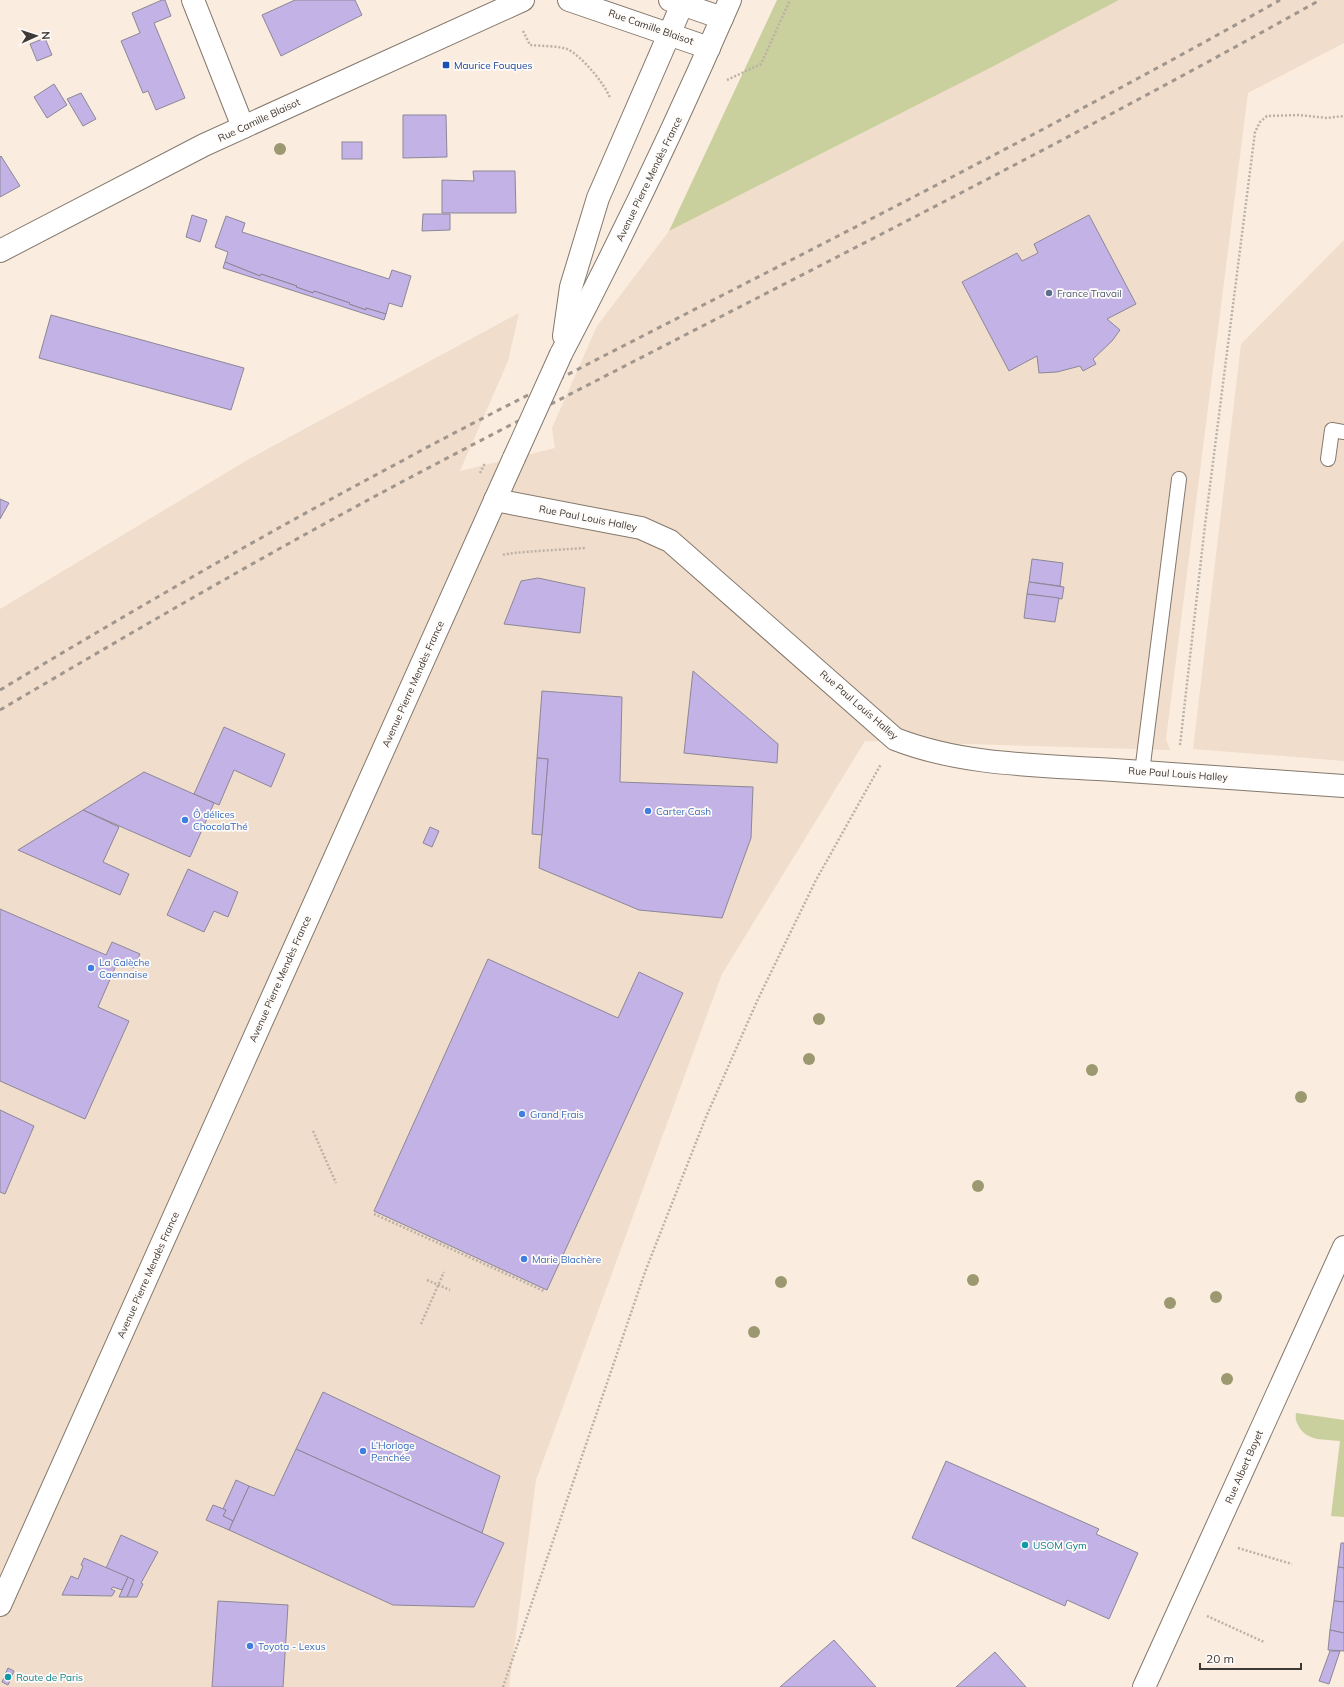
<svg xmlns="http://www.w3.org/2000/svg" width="1344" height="1687" viewBox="0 0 1344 1687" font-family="Mulish,sans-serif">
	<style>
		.built { fill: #f1ddcb }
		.green { fill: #c9cf9d }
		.building { fill: #c2b2e5; stroke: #8c8797 }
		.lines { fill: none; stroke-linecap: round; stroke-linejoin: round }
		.lane-casing { stroke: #84786c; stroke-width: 16 }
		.street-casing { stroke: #84786c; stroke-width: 24 }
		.secondary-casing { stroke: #84786c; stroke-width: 24 }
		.path { stroke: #bcb1a6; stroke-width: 2.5; stroke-dasharray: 2 2; stroke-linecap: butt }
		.lane { stroke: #fff; stroke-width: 14 }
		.street { stroke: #fff; stroke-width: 22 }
		.secondary { stroke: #fff; stroke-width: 22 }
		.rail { stroke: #a0968d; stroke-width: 3; stroke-dasharray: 5 5; stroke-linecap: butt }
		.secondary-bridge-casing { stroke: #84786c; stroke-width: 24; stroke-linecap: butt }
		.path-bridge { stroke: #bcb1a6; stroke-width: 2.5; stroke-dasharray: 2 2; stroke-linecap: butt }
		.secondary-bridge { stroke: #fff; stroke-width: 22 }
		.tree { fill: #9c9971 }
		.transit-dot { fill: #1a4fb4; stroke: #fefbf9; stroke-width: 1.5 }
		.service-dot { fill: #5c6f8a; stroke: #fefbf9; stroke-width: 1.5 }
		.shop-dot { fill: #3f7fe0; stroke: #fefbf9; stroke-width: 1.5 }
		.culture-dot { fill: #0f9aa8; stroke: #fefbf9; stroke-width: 1.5 }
		.labels { text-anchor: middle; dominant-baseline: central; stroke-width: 3.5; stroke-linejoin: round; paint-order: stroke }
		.street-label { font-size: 10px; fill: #3e3934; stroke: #fefbf9 }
		.transit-label { font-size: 10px; fill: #164399; stroke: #fefbf9; text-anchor: start }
		.service-label { font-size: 10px; fill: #4e5e75; stroke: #fefbf9; text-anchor: start }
		.shop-label { font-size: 10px; fill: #366cbe; stroke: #fefbf9; text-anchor: start }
		.culture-label { font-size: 10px; fill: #0d838f; stroke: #fefbf9; text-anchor: start }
	</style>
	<rect width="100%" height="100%" fill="#faecde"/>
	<!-- built -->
	<g class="built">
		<path d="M1119,0H1344V43L1248,93L1166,739L1170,750L865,741L722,974L536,1480L509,1687H0V609L249,459L519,313L508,361L460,471L555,448L552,428L597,326L669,231L992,67Z"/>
		<path d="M1344,240V761L1193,749L1241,344Z"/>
	</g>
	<!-- green -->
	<g class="green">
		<path d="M777,0H1119L992,67L669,231Z"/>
		<path d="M1296,1413L1344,1420V1517L1331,1516L1340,1441C1325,1439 1306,1442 1298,1425C1296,1421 1295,1418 1296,1413Z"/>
	</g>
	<!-- building -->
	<g class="building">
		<path d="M162,0H165L171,16L154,23L185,98L156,110L148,91L143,93L121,41L140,33L132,13Z"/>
		<path d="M295,0H355L362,15L281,56L262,15Z"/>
		<path d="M45,38L52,55L37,61L30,44Z"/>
		<path d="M54,84L67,105L47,118L34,97Z"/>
		<path d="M81,93L96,119L83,126L67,99Z"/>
		<path d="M403,115H446L447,157L403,158Z"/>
		<rect x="342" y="142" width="20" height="17"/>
		<path d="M1,156L20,186L0,197V157Z"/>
		<path d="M473,171H515L516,213H442V180L474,181Z"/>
		<path d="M423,214H450V230L422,231Z"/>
		<path d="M192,215L207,220L200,242L186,237Z"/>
		<path d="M1089,215L1136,304L1107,319L1120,330L1112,341L1093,359L1096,364L1083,371L1080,366L1057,372L1039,373L1037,356L1009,371L962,282L1017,253L1022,261L1038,253L1034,244Z"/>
		<path d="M226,216L245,223L242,232L389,279L392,270L411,276L402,307L389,303L386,314L366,308V310L349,304L350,303L314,291L313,293L296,287L297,286L261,274L260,276L225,262L228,252L215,247Z"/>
		<path d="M225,262L260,276L261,274L297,286L296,287L313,293L314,291L350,303L349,304L366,310V308L386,314L384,320L223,268Z"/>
		<path d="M51,315L244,368L231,410L39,358Z"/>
		<path d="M0,499L9,503L0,519Z"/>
		<path d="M1032,559L1063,563L1060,586L1029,582Z"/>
		<path d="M538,578L585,588L580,633L504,624L521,581Z"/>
		<path d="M1029,582L1064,587L1062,599L1027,594Z"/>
		<path d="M1027,594L1059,598L1055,622L1024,618Z"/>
		<path d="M693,671L778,744L777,763L684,753Z"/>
		<path d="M542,691L622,697L620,782L753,787L751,838L722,918L639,910L539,868L548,759L537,758Z"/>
		<path d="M224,727L285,754L271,787L234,770L219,805L194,794Z"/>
		<path d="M537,758L548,759L542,835L532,834Z"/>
		<path d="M144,772L214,803L190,857L83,810Z"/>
		<path d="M83,810L119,827L103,862L129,874L120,895L18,850Z"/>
		<path d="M430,827L439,831L432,847L423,843Z"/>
		<path d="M188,869L238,892L228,917L214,911L204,932L167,915Z"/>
		<path d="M0,909L106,955L112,942L140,954L133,968L118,961L98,1007L129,1021L85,1119L0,1081Z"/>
		<path d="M488,959L618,1018L639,972L683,993L547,1290L374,1211Z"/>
		<path d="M0,1110L34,1126L5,1194L0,1192Z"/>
		<path d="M323,1392L500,1476L482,1533L296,1449Z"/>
		<path d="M296,1449L504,1543L474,1607L393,1605L229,1530L249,1486L274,1496Z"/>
		<path d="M946,1461L1099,1529L1096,1534L1138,1553L1109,1619L1067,1600L1065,1606L912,1538Z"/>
		<path d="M236,1480L249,1486L233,1521L223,1516L226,1510L223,1509Z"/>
		<path d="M213,1505L226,1510L223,1516L233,1521L229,1530L206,1520Z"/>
		<path d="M121,1535L158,1552L141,1583L143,1584L137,1597H127L134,1580L106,1568Z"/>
		<path d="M1341,1543H1344V1568L1338,1567Z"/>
		<path d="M84,1558L128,1577L122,1590L113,1587L111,1589L115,1591L112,1596L62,1595L71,1576L78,1579L83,1566L81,1565Z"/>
		<path d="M1338,1567L1344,1568V1602L1334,1601Z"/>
		<path d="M128,1577L134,1580L127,1597H119Z"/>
		<path d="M218,1601L288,1605L283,1687H212Z"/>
		<path d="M1334,1601L1344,1602V1633L1330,1630Z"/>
		<path d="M1330,1630L1344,1633V1651L1328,1650Z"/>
		<path d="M834,1640L876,1687H780Z"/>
		<path d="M1330,1651H1340L1329,1684L1319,1681Z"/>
		<path d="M995,1652L1026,1687H956Z"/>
		<path d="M8,1668L14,1671L8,1685L2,1682Z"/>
	</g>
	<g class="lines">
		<defs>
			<g id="lane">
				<path d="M1328,459L1332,430L1344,432"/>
				<path d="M1142,772L1179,479"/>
			</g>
			<g id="street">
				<path d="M193,0L243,127"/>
				<path d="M495,500L641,528L670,541L895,739C964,766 1040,765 1114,770C1190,775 1267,780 1344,786"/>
				<path d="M1144,1687L1344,1247"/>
			</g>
			<g id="secondary">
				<path d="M569,0L709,48"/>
				<path d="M670,0L722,18"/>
				<path d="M0,251L204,145L523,0"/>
				<path d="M564,336L571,287L598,198L684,0"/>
				<path d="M561,354C622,238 678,120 730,0"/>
				<path d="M0,1605L514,458"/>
			</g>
		</defs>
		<!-- lane casing -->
		<use href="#lane" class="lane-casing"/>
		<!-- street casing -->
		<use href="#street" class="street-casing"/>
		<!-- secondary casing -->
		<use href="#secondary" class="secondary-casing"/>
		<!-- path -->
		<g class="path">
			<path d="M523,31L530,45C541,46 559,46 567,49C581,55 605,84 610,98"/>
			<path d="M727,80L761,64L790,0"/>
			<path d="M503,555C508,552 574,549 586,548"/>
			<path d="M1180,745L1205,525L1255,132L1260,122L1267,116L1299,115L1327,118L1344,116"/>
			<path d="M313,1131L336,1183"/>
			<path d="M374,1214L544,1291"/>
			<path d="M427,1280L450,1290"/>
			<path d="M421,1324L444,1272"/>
			<path d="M1238,1548L1292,1564"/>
			<path d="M1207,1616L1264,1642"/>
			<path d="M503,1687L645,1272L706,1117L758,999L816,880L881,764"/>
		</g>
		<!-- lane -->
		<use href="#lane" class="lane"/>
		<!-- street -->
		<use href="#street" class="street"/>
		<!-- secondary -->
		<use href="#secondary" class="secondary"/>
		<!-- rail -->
		<g class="rail">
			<path d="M0,690C132,611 264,534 400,462C462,428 525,397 588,364C820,245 1053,128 1280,0"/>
			<path d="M0,710C136,630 273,550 413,476C715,317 1022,167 1320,0"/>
		</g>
		<defs>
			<path id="secondary-bridge" d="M514,458L561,354"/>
		</defs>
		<!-- secondary-bridge casing -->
		<use href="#secondary-bridge" class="secondary-bridge-casing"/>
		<!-- path-bridge -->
		<path class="path-bridge" d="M480,473L485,463"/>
		<!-- secondary-bridge -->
		<use href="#secondary-bridge" class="secondary-bridge"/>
	</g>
	<!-- trees -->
	<g class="tree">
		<circle cx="280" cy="149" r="6"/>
		<circle cx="819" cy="1019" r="6"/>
		<circle cx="809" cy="1059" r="6"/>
		<circle cx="1092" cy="1070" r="6"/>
		<circle cx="1301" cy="1097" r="6"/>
		<circle cx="978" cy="1186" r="6"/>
		<circle cx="973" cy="1280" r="6"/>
		<circle cx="781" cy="1282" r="6"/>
		<circle cx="1216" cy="1297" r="6"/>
		<circle cx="1170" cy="1303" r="6"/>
		<circle cx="754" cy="1332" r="6"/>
		<circle cx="1227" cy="1379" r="6"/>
	</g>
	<!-- markers -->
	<rect class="transit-dot" x="442" y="61" width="8" height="8" rx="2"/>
	<circle class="service-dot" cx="1049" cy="293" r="4"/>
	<g class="shop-dot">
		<circle cx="648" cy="811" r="4"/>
		<circle cx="185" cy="820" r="4"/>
		<circle cx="91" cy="968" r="4"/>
		<circle cx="522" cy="1114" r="4"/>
		<circle cx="524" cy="1259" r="4"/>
		<circle cx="363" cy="1451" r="4"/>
		<circle cx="250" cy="1646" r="4"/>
	</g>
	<g class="culture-dot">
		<circle cx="1025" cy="1545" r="4"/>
		<circle cx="8" cy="1677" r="4"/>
	</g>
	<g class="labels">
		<!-- street labels -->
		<g class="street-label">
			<text transform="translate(651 27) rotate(19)">Rue Camille Blaisot</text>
			<text transform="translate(259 120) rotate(-25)">Rue Camille Blaisot</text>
			<text transform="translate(649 179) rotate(-64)">Avenue Pierre Mendès France</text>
			<text transform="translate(588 518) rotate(11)">Rue Paul Louis Halley</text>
			<text transform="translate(413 684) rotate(-66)">Avenue Pierre Mendès France</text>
			<text transform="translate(859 705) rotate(41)">Rue Paul Louis Halley</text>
			<text transform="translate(1178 774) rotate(4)">Rue Paul Louis Halley</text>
			<text transform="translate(280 979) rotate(-66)">Avenue Pierre Mendès France</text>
			<text transform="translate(148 1275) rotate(-66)">Avenue Pierre Mendès France</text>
			<text transform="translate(1244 1467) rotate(-66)">Rue Albert Bayet</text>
		</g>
		<!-- transit labels -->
		<g class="transit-label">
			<text x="454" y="65">Maurice Fouques</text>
		</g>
		<!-- service labels -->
		<g class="service-label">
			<text x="1057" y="293">France Travail</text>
		</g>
		<!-- shop labels -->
		<g class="shop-label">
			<text x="656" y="811">Carter Cash</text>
			<text x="193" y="814">Ô délices<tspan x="193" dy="12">ChocolaThé</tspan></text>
			<text x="99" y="962">La Calèche<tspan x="99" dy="12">Caennaise</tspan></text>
			<text x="530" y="1114">Grand Frais</text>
			<text x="532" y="1259">Marie Blachère</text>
			<text x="371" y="1445">L’Horloge<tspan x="371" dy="12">Penchée</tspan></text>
			<text x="258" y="1646">Toyota - Lexus</text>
		</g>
		<!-- culture labels -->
		<g class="culture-label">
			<text x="1033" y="1545">USOM Gym</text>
			<text x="16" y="1677">Route de Paris</text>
		</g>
	</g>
	<!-- north arrow -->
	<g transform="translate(36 36) rotate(87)" stroke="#fefbf9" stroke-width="3" paint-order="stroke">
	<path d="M0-3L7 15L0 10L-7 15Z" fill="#3e3934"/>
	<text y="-6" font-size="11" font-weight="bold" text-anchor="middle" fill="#3e3934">N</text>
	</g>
	<!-- scale -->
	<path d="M1200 1663v6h101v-6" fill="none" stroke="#3e3934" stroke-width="2"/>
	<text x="1206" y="1663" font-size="12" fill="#3e3934" stroke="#fefbf9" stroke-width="3" paint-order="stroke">20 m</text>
</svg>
